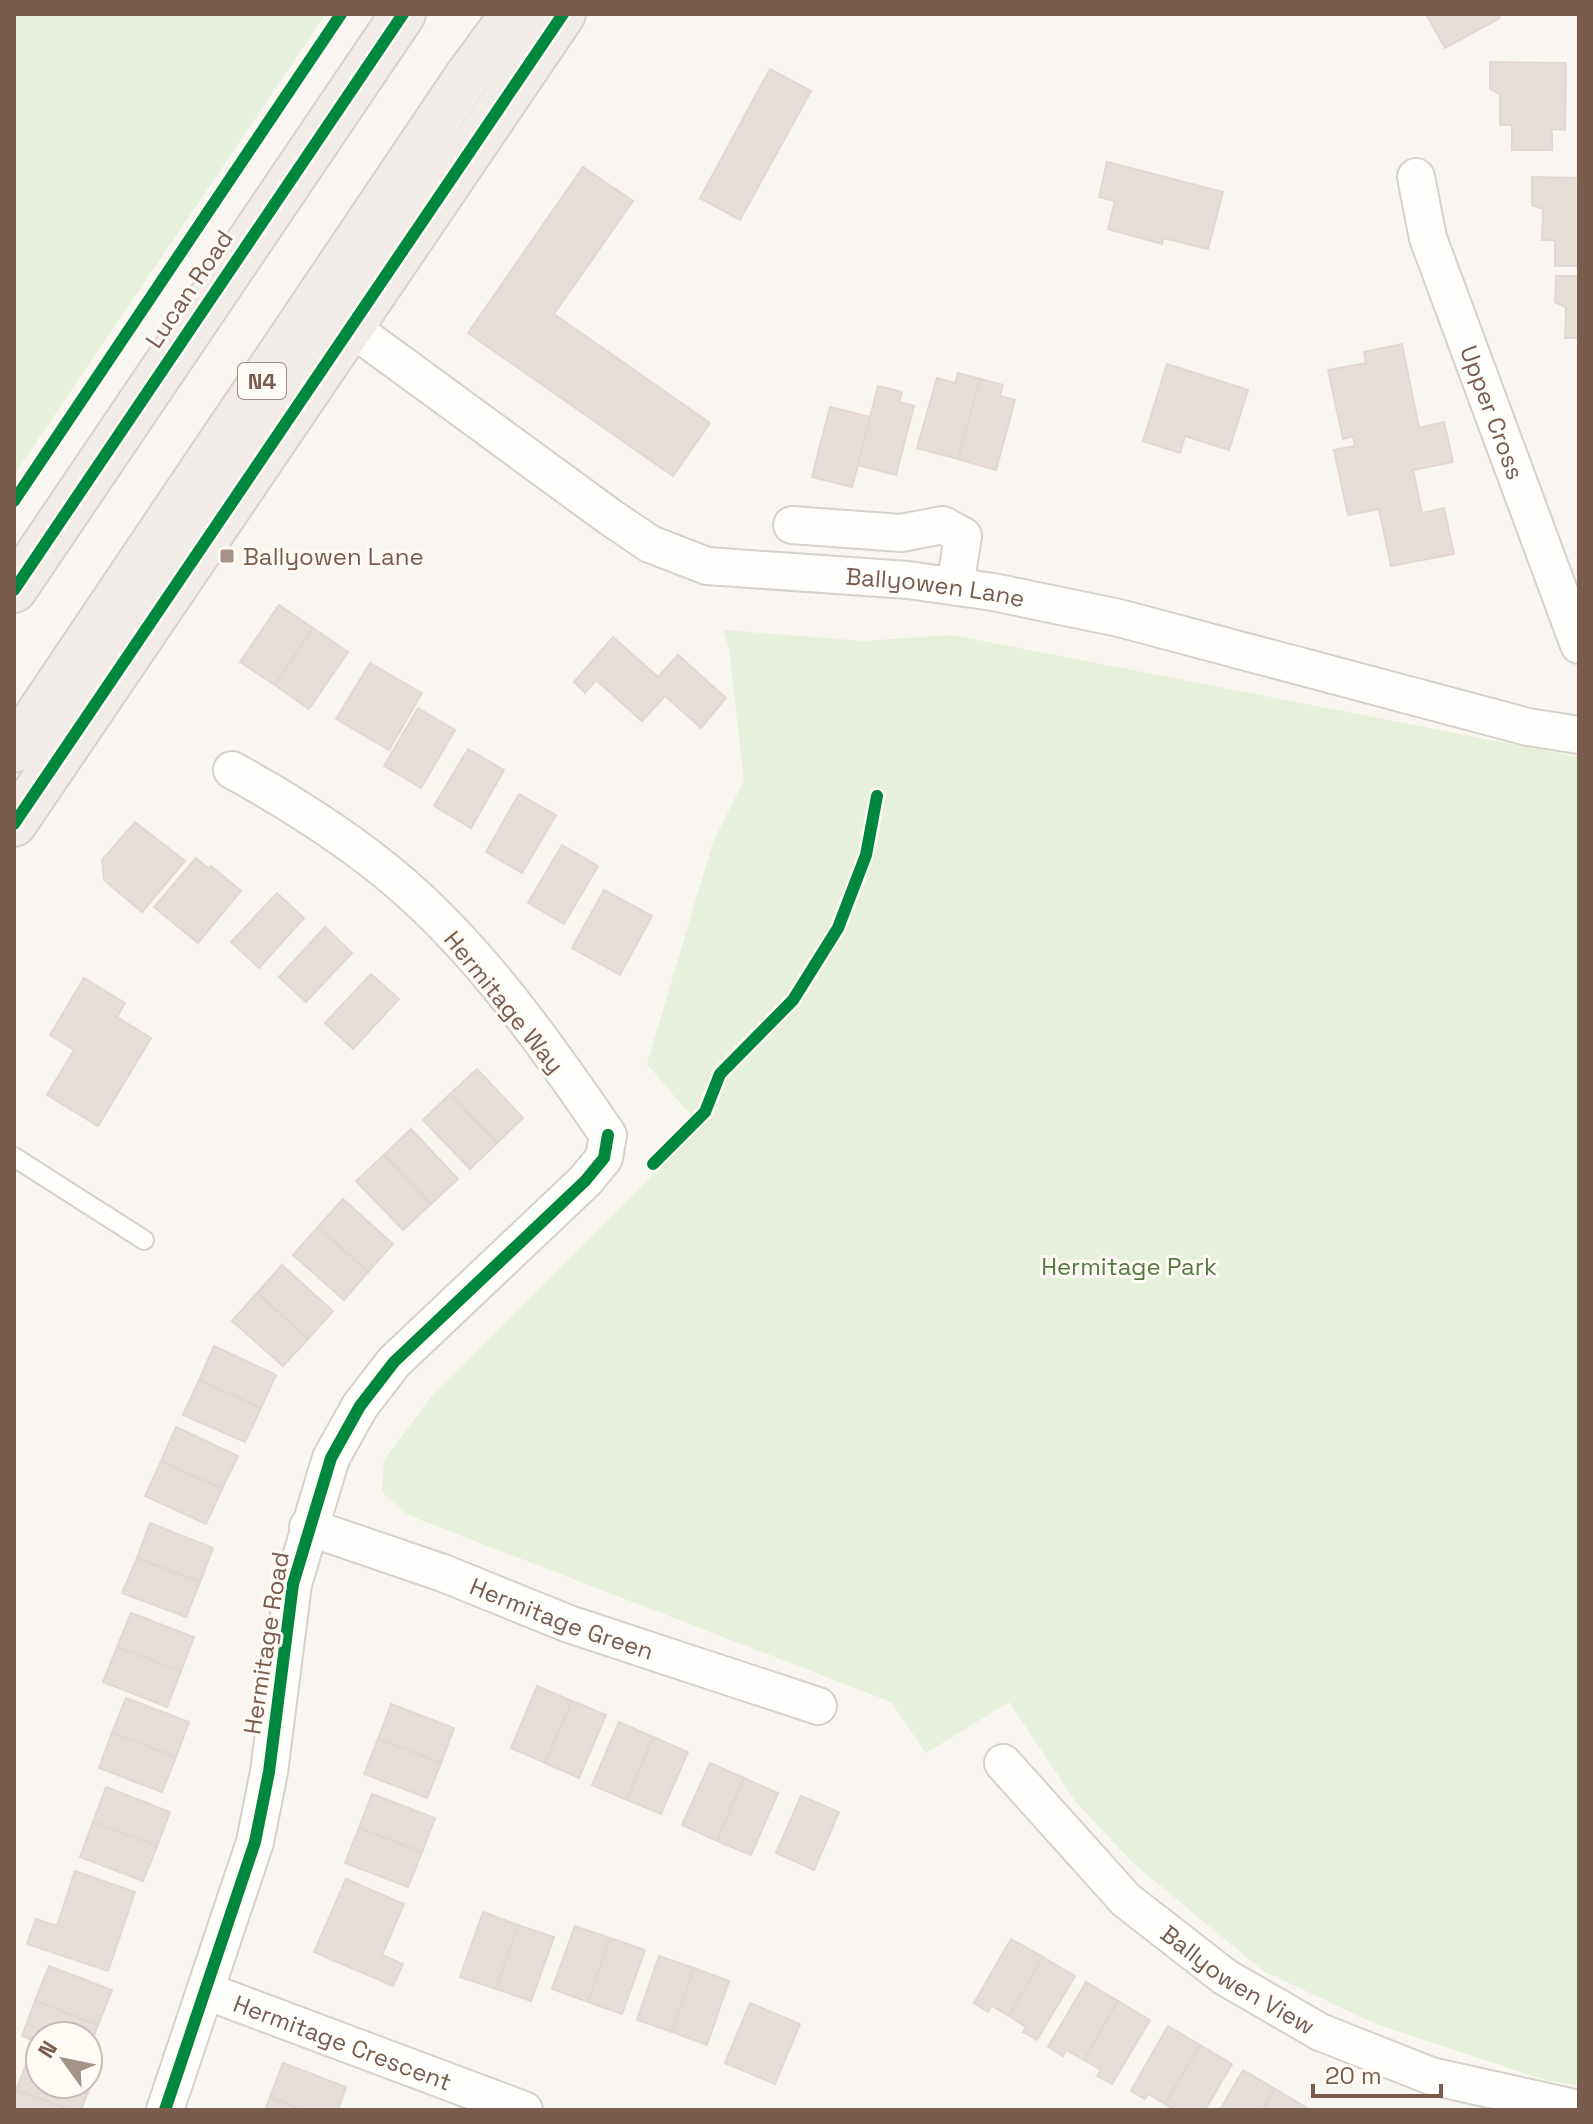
<svg xmlns="http://www.w3.org/2000/svg" width="1593" height="2124" viewBox="0 0 1593 2124" font-family="'Space Grotesk',sans-serif">
	<style>
		.green { fill: #e7f0db }
		.building { fill: #e6ded7; stroke: #e2d8d2; stroke-width: 2 }
		.lines { fill: none; stroke-linecap: round; stroke-linejoin: round }
		.service-casing { stroke: #d7d1cb; stroke-width: 22 }
		.minor-casing { stroke: #d7d1cb; stroke-width: 40 }
		.trunk-casing { stroke: #dad1cc; stroke-width: 48 }
		.service { stroke: #fefefd; stroke-width: 18 }
		.minor { stroke: #fefefd; stroke-width: 36 }
		.trunk { stroke: #f2ece8; stroke-width: 44 }
		.cycleway-casing { stroke: #fffaf3; stroke-width: 17 }
		.cycleway { stroke: #00873e; stroke-width: 12 }
		.poi-dot { fill: #a69286; stroke: #fffaf3; stroke-width: 3 }
		.labels { text-anchor: middle; dominant-baseline: central; stroke-width: 6; stroke-linejoin: round; paint-order: stroke }
		.shield { fill: #fffaf3; stroke: #a28b7f; stroke-width: 2 }
		.shield-label { font-size: 22px; font-weight: bold; fill: #7a5c4d }
		.street-label { font-size: 24px; fill: #7a5c4d; stroke: #fffaf3 }
		.poi-label { font-size: 24px; fill: #7a5c4d; stroke: #fffaf3; text-anchor: start }
		.park-label { font-size: 24px; fill: #537a41; stroke: #fffaf3 }
	</style>
	<rect width="100%" height="100%" fill="#f9f5f0"/>
	<!-- green -->
	<g class="green">
		<path d="M14,14H326L14,475Z"/>
		<path d="M724,630L863,641L952,635L1579,757V2086L1545,2080L1376,2024L1263,1971L1133,1863L1075,1801L1009,1702L926,1753L891,1702L408,1515L382,1492L384,1460L434,1393L701,1127L647,1064L713,842L744,780L729,649Z"/>
	</g>
	<!-- building -->
	<g class="building">
		<path d="M1426,14H1497L1500,18L1445,48Z"/>
		<path d="M1490,62L1566,63L1565,130L1552,129V150H1512V125H1500V94L1490,89Z"/>
		<path d="M770,69L811,91L740,220L700,198Z"/>
		<path d="M1107,162L1223,192L1208,249L1163,238L1162,244L1108,229L1115,201L1099,197Z"/>
		<path d="M583,167L633,201L554,314L710,423L673,476L468,333Z"/>
		<path d="M1532,177L1579,178V266H1555V240H1542L1543,209L1532,205Z"/>
		<path d="M1556,276H1579V363L1578,338H1565L1566,307L1555,302Z"/>
		<path d="M1402,344L1419,428L1444,422L1453,462L1413,470L1422,513L1444,508L1454,554L1391,566L1379,509L1348,515L1334,450L1355,446L1353,436L1343,439L1328,370L1366,363L1364,352Z"/>
		<path d="M1167,364L1248,390L1229,450L1185,436L1180,453L1143,441Z"/>
		<path d="M958,373L980,379L958,459L917,448L937,378L955,383Z"/>
		<path d="M980,379L1003,385L1000,396L1015,400L996,470L958,459Z"/>
		<path d="M878,386L902,392L899,402L914,406L896,475L858,465Z"/>
		<path d="M830,407L870,417L852,487L812,477Z"/>
		<path d="M279,605L313,628L275,685L240,662Z"/>
		<path d="M313,628L348,652L309,709L275,685Z"/>
		<path d="M613,637L658,677L678,655L726,698L701,728L665,696L642,721L596,680L585,693L574,682Z"/>
		<path d="M370,663L422,693L389,750L336,719Z"/>
		<path d="M418,708L455,730L421,788L384,766Z"/>
		<path d="M468,749L504,770L471,828L434,806Z"/>
		<path d="M519,794L556,815L522,873L486,852Z"/>
		<path d="M135,822L185,861L142,912L104,880L102,860Z"/>
		<path d="M562,845L598,866L564,924L528,903Z"/>
		<path d="M196,858L209,869L211,866L241,891L198,943L154,907Z"/>
		<path d="M604,890L652,916L620,975L572,948Z"/>
		<path d="M277,893L304,918L259,968L231,942Z"/>
		<path d="M325,927L352,953L306,1002L279,977Z"/>
		<path d="M371,974L399,999L353,1049L325,1023Z"/>
		<path d="M84,978L125,1003L117,1017L151,1038L98,1126L47,1095L74,1050L50,1035Z"/>
		<path d="M477,1069L523,1118L497,1143L450,1094Z"/>
		<path d="M450,1094L497,1143L470,1169L423,1120Z"/>
		<path d="M411,1129L458,1179L431,1204L384,1155Z"/>
		<path d="M384,1155L431,1204L403,1230L356,1181Z"/>
		<path d="M343,1199L393,1244L368,1272L318,1227Z"/>
		<path d="M318,1227L368,1272L344,1300L293,1255Z"/>
		<path d="M282,1265L333,1311L308,1339L257,1293Z"/>
		<path d="M257,1293L308,1339L283,1366L232,1321Z"/>
		<path d="M214,1346L276,1375L261,1408L199,1380Z"/>
		<path d="M199,1380L261,1408L245,1442L183,1415Z"/>
		<path d="M176,1427L238,1456L222,1489L161,1461Z"/>
		<path d="M161,1461L222,1489L206,1524L145,1496Z"/>
		<path d="M150,1523L213,1548L200,1582L137,1558Z"/>
		<path d="M137,1558L200,1582L186,1617L122,1593Z"/>
		<path d="M131,1613L194,1637L181,1671L117,1647Z"/>
		<path d="M117,1647L181,1671L167,1707L103,1682Z"/>
		<path d="M537,1686L572,1701L545,1763L511,1748Z"/>
		<path d="M126,1698L189,1722L176,1757L112,1733Z"/>
		<path d="M572,1701L606,1715L579,1778L545,1763Z"/>
		<path d="M391,1704L454,1728L441,1763L378,1739Z"/>
		<path d="M619,1722L653,1737L627,1800L592,1785Z"/>
		<path d="M112,1733L176,1757L162,1792L99,1768Z"/>
		<path d="M653,1737L688,1752L661,1814L627,1800Z"/>
		<path d="M378,1739L441,1763L427,1798L364,1774Z"/>
		<path d="M710,1763L744,1778L717,1841L682,1825Z"/>
		<path d="M744,1778L778,1793L751,1855L717,1841Z"/>
		<path d="M106,1787L170,1812L157,1846L93,1822Z"/>
		<path d="M372,1794L435,1818L422,1852L359,1828Z"/>
		<path d="M801,1796L839,1812L814,1870L776,1853Z"/>
		<path d="M93,1822L157,1846L143,1881L80,1857Z"/>
		<path d="M359,1828L422,1852L408,1887L345,1863Z"/>
		<path d="M75,1871L135,1892L108,1971L27,1944L36,1919L57,1926Z"/>
		<path d="M346,1879L404,1904L382,1955L403,1964L393,1986L314,1952Z"/>
		<path d="M483,1912L518,1925L496,1989L460,1977Z"/>
		<path d="M518,1925L554,1937L531,2001L496,1989Z"/>
		<path d="M575,1926L610,1938L588,2002L552,1989Z"/>
		<path d="M610,1938L645,1950L622,2014L588,2002Z"/>
		<path d="M1011,1939L1043,1957L1009,2016L992,2006L988,2012L974,2003Z"/>
		<path d="M659,1956L694,1968L672,2032L637,2020Z"/>
		<path d="M1043,1957L1075,1976L1037,2040L1023,2032L1026,2027L1009,2016Z"/>
		<path d="M49,1966L112,1990L98,2025L35,2001Z"/>
		<path d="M694,1968L729,1981L707,2045L672,2032Z"/>
		<path d="M1086,1982L1118,2001L1084,2060L1066,2050L1063,2056L1048,2047Z"/>
		<path d="M35,2001L98,2025L88,2052V2036H40V2043L22,2036Z"/>
		<path d="M1118,2001L1150,2020L1112,2084L1097,2076L1101,2070L1084,2060Z"/>
		<path d="M750,2003L800,2024L775,2084L725,2063Z"/>
		<path d="M1168,2026L1200,2045L1165,2104L1148,2094L1145,2099L1131,2091Z"/>
		<path d="M1200,2045L1232,2064L1205,2110H1176L1165,2104Z"/>
		<path d="M30,2055L40,2059V2084H88V2077L93,2079L81,2110H70L16,2090Z"/>
		<path d="M283,2063L346,2087L338,2110H303L270,2097Z"/>
		<path d="M1243,2070L1275,2089L1262,2110H1220Z"/>
		<path d="M1275,2089L1307,2108L1305,2110H1262Z"/>
		<path d="M16,2090L70,2110H14Z"/>
		<path d="M270,2097L303,2110H265Z"/>
	</g>
	<g class="lines">
		<defs>
			<path id="service" d="M14,1157L144,1240"/>
			<g id="minor">
				<path id="s1" d="M1416,177L1428,238L1579,645"/>
				<path id="s2" d="M349,326L610,517L650,544L707,566L908,580L993,592L1119,618L1528,727L1579,735"/>
				<path d="M792,525L901,533L943,525L963,536L955,586"/>
				<path id="s3" d="M308,1527L443,1573L569,1624L818,1706"/>
				<path id="s4" d="M1003,1763L1126,1900L1225,1977L1320,2032L1431,2076L1579,2109"/>
				<path id="s5" d="M206,1991L524,2110"/>
				<path d="M165,2110L255,1842L269,1772L293,1584L331,1458L360,1406L394,1362L585,1181L604,1158L608,1135C547,1046 481,952 399,882C349,839 290,802 232,770"/>
			</g>
			<g id="trunk">
				<path d="M14,590L403,14"/>
				<path d="M14,750L466,78L513,14"/>
				<path d="M14,824L563,14"/>
			</g>
		</defs>
		<!-- service casing -->
		<use href="#service" class="service-casing"/>
		<!-- minor casing -->
		<use href="#minor" class="minor-casing"/>
		<!-- trunk casing -->
		<use href="#trunk" class="trunk-casing"/>
		<!-- service -->
		<use href="#service" class="service"/>
		<!-- minor -->
		<use href="#minor" class="minor"/>
		<!-- trunk -->
		<use href="#trunk" class="trunk"/>
		<defs>
			<g id="cycleway">
				<path d="M14,501L341,14"/>
				<path d="M14,590L403,14"/>
				<path d="M14,824L563,14"/>
				<path d="M653,1164L705,1112L720,1074L793,1000L838,928L866,855L877,796"/>
				<path d="M165,2110L255,1842L269,1772L293,1584L331,1458L360,1406L394,1362L585,1181L604,1158L608,1135"/>
			</g>
		</defs>
		<!-- cycleway casing -->
		<use href="#cycleway" class="cycleway-casing"/>
		<!-- cycleway -->
		<use href="#cycleway" class="cycleway"/>
	</g>
	<!-- markers -->
	<rect class="poi-dot" x="219" y="548" width="16" height="16" rx="4"/>
	<g class="labels">
		<!-- shield labels -->
		<rect class="shield" x="238" y="363" width="48" height="36" rx="6"/>
		<g class="shield-label">
			<text x="262" y="381">N4</text>
		</g>
		<!-- street labels -->
		<g class="street-label">
			<text transform="translate(189 289) rotate(-56)">Lucan Road</text>
			<text stroke="none"><textPath href="#s1" startOffset="248">Upper Cross</textPath></text>
			<text stroke="none"><textPath href="#s2" startOffset="662">Ballyowen Lane</textPath></text>
			<text transform="translate(504 1002) rotate(51)">Hermitage Way</text>
			<text stroke="none"><textPath href="#s3" startOffset="270">Hermitage Green</textPath></text>
			<text transform="translate(266 1643) rotate(-81)">Hermitage Road</text>
			<text stroke="none"><textPath href="#s4" startOffset="322">Ballyowen View</textPath></text>
			<text stroke="none"><textPath href="#s5" startOffset="146">Hermitage Crescent</textPath></text>
		</g>
		<!-- poi labels -->
		<g class="poi-label">
			<text x="243" y="556">Ballyowen Lane</text>
		</g>
		<!-- park labels -->
		<g class="park-label">
			<text x="1129" y="1266">Hermitage Park</text>
		</g>
	</g>
	<!-- border -->
	<rect width="1593" height="2124" fill="none" stroke="#7a5c4d" stroke-width="32"/>
	<!-- north arrow -->
	<g transform="translate(64 2060) rotate(303)"><circle r="38" fill="#fffaf3" stroke="#cabbb1" stroke-width="2"/>
	<path d="M0-6L14 30L0 20L-14 30Z" fill="#a69286"/>
	<text y="-12" font-size="22" font-weight="bold" text-anchor="middle" fill="#7a5c4d">N</text>
	</g>
	<!-- scale -->
	<path d="M1313 2084v12h128v-12" fill="none" stroke="#7a5c4d" stroke-width="4"/>
	<text x="1325" y="2084" font-size="24" fill="#7a5c4d" stroke="#fffaf3" stroke-width="6" paint-order="stroke">20 m</text>
</svg>
